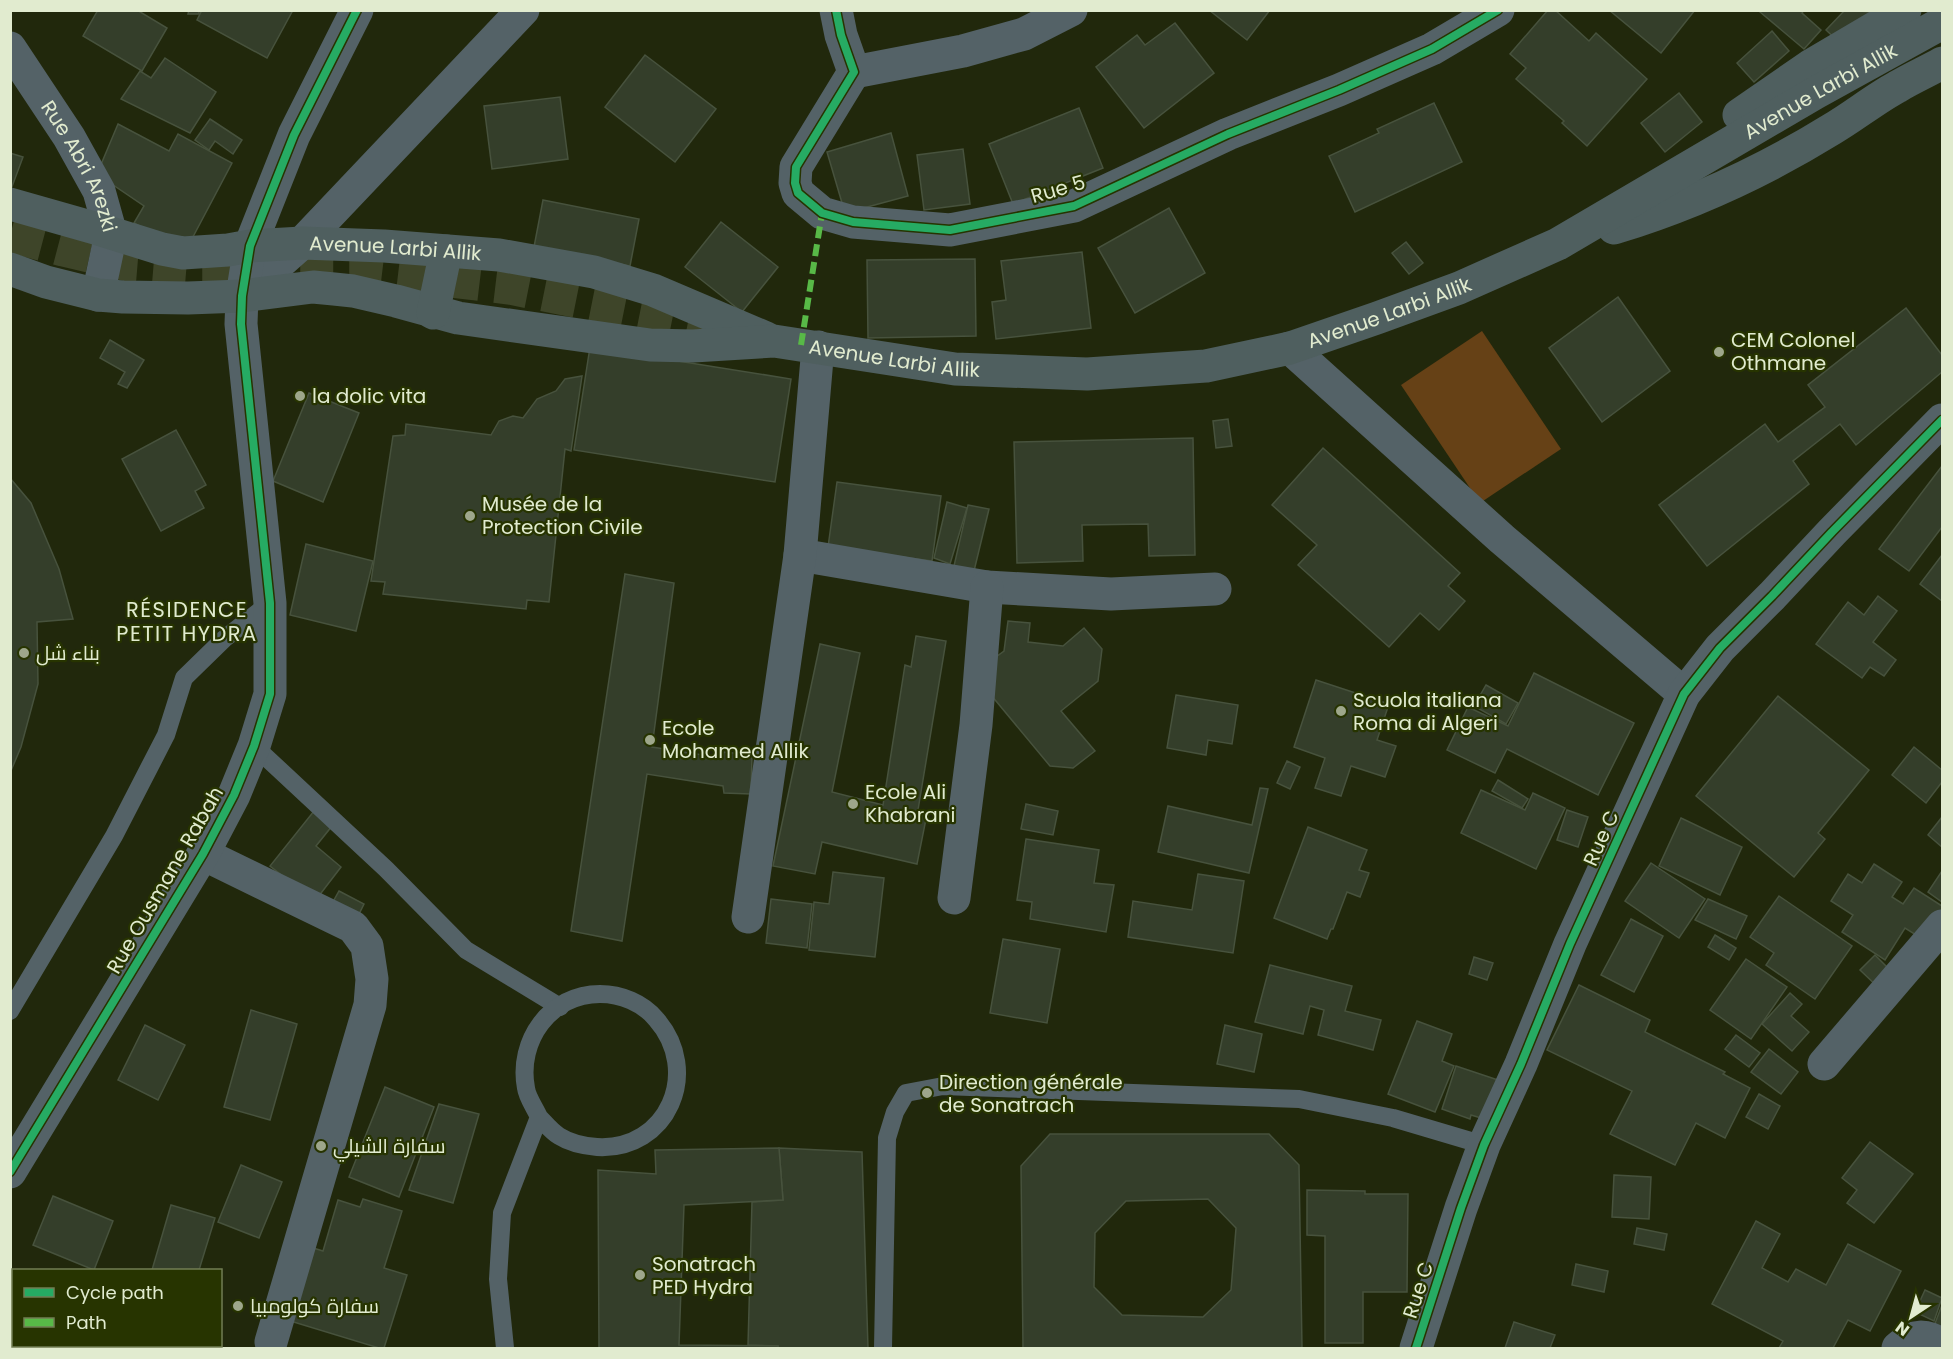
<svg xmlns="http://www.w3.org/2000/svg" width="1953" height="1359" viewBox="0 0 1953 1359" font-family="Poppins,Cairo,sans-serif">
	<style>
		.green { fill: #664116 }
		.building { fill: #343e2a; stroke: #47523d; stroke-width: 1.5; fill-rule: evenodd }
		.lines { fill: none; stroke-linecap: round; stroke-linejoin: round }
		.primary-tunnel { stroke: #3e4529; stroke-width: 33; stroke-dasharray: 33 16; stroke-linecap: butt }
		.lane { stroke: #546267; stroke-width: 18 }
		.street { stroke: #546267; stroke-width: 33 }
		.primary { stroke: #4f5f5f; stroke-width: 33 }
		.quiet { stroke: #58b947; stroke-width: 6; stroke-dasharray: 12 6; stroke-linecap: butt }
		.cycleway-casing { stroke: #273400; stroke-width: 11 }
		.cycleway { stroke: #26ab63; stroke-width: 8 }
		.poi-dot { fill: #9ea78b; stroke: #273400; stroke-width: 2 }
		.labels { text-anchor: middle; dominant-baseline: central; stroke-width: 4.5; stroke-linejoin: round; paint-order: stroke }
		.street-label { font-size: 20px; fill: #e1ebcf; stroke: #273400 }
		.poi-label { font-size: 20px; fill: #e1ebcf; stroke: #273400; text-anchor: start }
		.neighbourhood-label { font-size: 21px; letter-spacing: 1.5px; fill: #e1ebcf; stroke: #273400 }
	</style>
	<rect width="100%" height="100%" fill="#21280c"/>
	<!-- green -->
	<path class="green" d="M1482,331L1561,449L1480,503L1401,385Z"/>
	<!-- building -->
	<g class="building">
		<path d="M98,10H137L167,28L142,71L83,36Z"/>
		<path d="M189,10H199V14H188Z"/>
		<path d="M202,10H293L267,58L197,20Z"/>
		<path d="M1209,10H1270L1247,40Z"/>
		<path d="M1548,10H1555L1589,41L1596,33L1647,79L1587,146L1562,123L1564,121L1516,79L1526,68L1510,54Z"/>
		<path d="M1609,10H1695L1661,53Z"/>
		<path d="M1762,10H1804L1802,13L1821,30L1804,49L1760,12Z"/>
		<path d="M1845,10L1872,12L1841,44L1826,30Z"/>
		<path d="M1175,23L1214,73L1144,128L1096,67L1137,35L1145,45Z"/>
		<path d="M1772,31L1789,51L1754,82L1737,63Z"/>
		<path d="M645,55L716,109L675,162L605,107Z"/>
		<path d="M165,58L216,92L190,133L121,99L140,71L151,78Z"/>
		<path d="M1679,93L1702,122L1665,152L1641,123Z"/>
		<path d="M560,97L568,159L492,169L484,106Z"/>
		<path d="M1434,103L1462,162L1355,212L1329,156L1379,133L1377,129Z"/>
		<path d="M1079,108L1103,168L1013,204L989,144Z"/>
		<path d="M210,119L242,140L233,154L215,141L209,150L195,140Z"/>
		<path d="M118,124L169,151L178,134L232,163L186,250L134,223L144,206L97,174Z"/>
		<path d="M891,133L908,196L845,213L827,152Z"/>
		<path d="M963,149L970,204L924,210L917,155Z"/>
		<path d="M10,153L23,157L10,192Z"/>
		<path d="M543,200L639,219L630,266L534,247Z"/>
		<path d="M1169,208L1205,273L1135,313L1098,248Z"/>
		<path d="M721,222L778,267L742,312L685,267Z"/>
		<path d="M1406,242L1423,263L1409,274L1392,253Z"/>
		<path d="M1082,252L1091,328L996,339L992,302L1006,300L1001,261Z"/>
		<path d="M975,259L976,336L868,338L867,260Z"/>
		<path d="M1618,297L1670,371L1602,422L1549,348Z"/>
		<path d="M1906,308L1942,355V372L1856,445L1840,424L1793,461L1809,484L1707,566L1659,505L1765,424L1778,442L1825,407L1808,385Z"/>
		<path d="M110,340L144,360L127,388L118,384L125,372L100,358Z"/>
		<path d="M590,347L791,379L775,482L574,450Z"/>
		<path d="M582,376L571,451L565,449L549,602L527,600L526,609L383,594L385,582L371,581L393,436L405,435L406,424L491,435L499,421L513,416L523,418L537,399L556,391L565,379Z"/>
		<path d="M309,393L359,413L323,502L273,481Z"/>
		<path d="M1228,419L1232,446L1216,448L1213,421Z"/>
		<path d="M176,430L206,485L195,491L204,508L161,531L122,459Z"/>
		<path d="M1193,438L1195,555L1149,556L1148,524L1082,525L1083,561L1017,563L1014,442Z"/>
		<path d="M1323,448L1460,573L1448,586L1465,601L1439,630L1420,613L1389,647L1298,565L1317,545L1272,505Z"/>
		<path d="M1942,466V527L1909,571L1879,549Z"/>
		<path d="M10,478L31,503L59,569L73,619L37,622L38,684L21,747L10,773Z"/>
		<path d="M837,482L941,496L932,561L828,547Z"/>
		<path d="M947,502L967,508L950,564L934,558Z"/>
		<path d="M968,505L989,509L974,571L954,566Z"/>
		<path d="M306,544L373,561L356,631L290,615Z"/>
		<path d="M1942,555V601L1920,584Z"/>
		<path d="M625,574L674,583L652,747L722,758L724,752L752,755L751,794L724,793L723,786L647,774L622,941L571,931Z"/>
		<path d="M1878,596L1897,611L1873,642L1896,660L1884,676L1870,667L1862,678L1816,644L1848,602L1864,615Z"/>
		<path d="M1008,621L1030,623L1028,642L1063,646L1084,628L1102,649L1098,681L1061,711L1095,751L1073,768L1050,766L991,695L996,657L1004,651Z"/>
		<path d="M916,636L946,641L918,810L927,814L917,864L822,842L815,874L773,866L820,644L860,653L832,792L883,805L905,665L911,667Z"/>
		<path d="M1534,673L1634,723L1598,795L1507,749L1495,773L1447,750L1468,707L1508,726Z"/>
		<path d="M1316,680L1389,704L1377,740L1396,746L1385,777L1351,766L1341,796L1315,788L1325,758L1294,747Z"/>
		<path d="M1486,685L1518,703L1506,724L1474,706Z"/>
		<path d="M1176,695L1238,705L1232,744L1208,740L1206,755L1167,748Z"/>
		<path d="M1778,696L1869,770L1818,833L1825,839L1794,877L1696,796Z"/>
		<path d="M1914,747L1942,770V782L1926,803L1892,775Z"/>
		<path d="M1287,761L1300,767L1290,789L1277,783Z"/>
		<path d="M1498,780L1528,799L1522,808L1492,791Z"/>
		<path d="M1260,788L1268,789L1249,873L1158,852L1168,806L1252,825Z"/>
		<path d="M1481,790L1525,810L1533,793L1565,808L1536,869L1461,833Z"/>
		<path d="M1026,804L1058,811L1053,835L1021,829Z"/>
		<path d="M1567,810L1588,817L1578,847L1557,840Z"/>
		<path d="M314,811L332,826L316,846L341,867L315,901L270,866Z"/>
		<path d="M1942,817V847L1928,835Z"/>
		<path d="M1681,818L1742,847L1720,895L1659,866Z"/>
		<path d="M1308,827L1367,850L1359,870L1369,873L1360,897L1347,892L1333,929H1331L1327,939L1274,918Z"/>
		<path d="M1026,839L1099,850L1094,883L1114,885L1106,932L1030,919L1032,902L1017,900Z"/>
		<path d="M1651,863L1705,899L1679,938L1625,901Z"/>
		<path d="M1874,864L1902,882L1892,897L1903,904L1914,888L1942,906V910L1924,940L1905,928L1885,960L1842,932L1853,915L1831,901L1848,874L1862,883Z"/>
		<path d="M1942,871V902L1928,892Z"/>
		<path d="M833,872L884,878L875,957L809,950L814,902L829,904Z"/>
		<path d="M1198,874L1244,881L1233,953L1128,937L1133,901L1192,910Z"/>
		<path d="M339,891L364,904L355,922L329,909Z"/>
		<path d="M1779,896L1852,946L1815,999L1766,965L1774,953L1750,937Z"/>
		<path d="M771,899L812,904L807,948L766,943Z"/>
		<path d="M1708,899L1747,916L1736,939L1695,920Z"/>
		<path d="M1631,919L1663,936L1634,992L1601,975Z"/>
		<path d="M1715,935L1736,948L1729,960L1708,947Z"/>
		<path d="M1003,939L1060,949L1047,1023L990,1013Z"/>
		<path d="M1875,955L1895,975L1881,990L1860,970Z"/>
		<path d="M1474,957L1493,963L1487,980L1469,974Z"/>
		<path d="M1746,959L1787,987L1751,1039L1710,1010Z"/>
		<path d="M1270,965L1352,986L1345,1011L1381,1020L1373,1050L1318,1035L1324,1010L1310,1006L1303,1034L1255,1022Z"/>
		<path d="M1579,985L1650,1020L1645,1032L1725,1072L1723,1074L1750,1088L1725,1138L1696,1123L1675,1165L1610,1134L1632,1091L1547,1050Z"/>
		<path d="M1790,993L1802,1004L1791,1016L1809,1032L1792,1051L1762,1024Z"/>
		<path d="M251,1010L297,1024L270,1120L224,1107Z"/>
		<path d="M1417,1021L1452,1034L1442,1061L1454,1066L1435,1112L1388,1094Z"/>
		<path d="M145,1025L185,1045L158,1100L118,1080Z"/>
		<path d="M1225,1025L1262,1034L1254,1072L1217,1064Z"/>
		<path d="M1736,1035L1760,1053L1749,1067L1725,1049Z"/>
		<path d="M1769,1049L1798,1072L1781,1094L1751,1072Z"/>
		<path d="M1456,1066L1504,1082L1491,1121L1471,1115L1470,1119L1442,1109Z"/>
		<path d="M385,1087L434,1107L399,1197L349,1177Z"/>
		<path d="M1759,1094L1780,1106L1768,1129L1746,1117Z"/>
		<path d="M439,1104L479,1114L453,1203L409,1190Z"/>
		<path d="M1050,1134H1269L1299,1165L1302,1347L1300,1348H1023L1021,1166ZM1208,1199L1236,1228L1231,1290L1203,1317L1122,1315L1094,1287L1095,1233L1126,1201Z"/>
		<path d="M1870,1142L1913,1174L1874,1223L1847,1203L1857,1190L1842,1178Z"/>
		<path d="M779,1148L862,1152L868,1348H778V1346L748,1345L752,1202L783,1200Z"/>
		<path d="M779,1148L783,1200L684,1205L679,1345L778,1346V1348H599L598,1170L656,1174L655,1150Z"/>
		<path d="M241,1165L282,1182L259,1238L218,1222Z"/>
		<path d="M1614,1175L1651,1177L1649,1219L1612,1217Z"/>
		<path d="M1307,1190L1365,1191V1194H1408L1407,1292H1363V1343H1325V1236L1307,1235Z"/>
		<path d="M53,1196L113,1221L94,1270L33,1245Z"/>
		<path d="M363,1199L402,1211L384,1268L407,1275L384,1348H379L287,1320L310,1247L323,1251L338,1200L360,1207Z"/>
		<path d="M171,1205L215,1218L199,1270H152Z"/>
		<path d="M1756,1221L1780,1234L1762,1268L1788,1282L1796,1269L1826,1285L1848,1244L1901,1271L1870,1331L1848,1320L1833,1348H1779L1783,1341L1712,1304Z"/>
		<path d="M1637,1228L1667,1234L1664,1250L1634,1244Z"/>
		<path d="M1576,1264L1608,1271L1604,1292L1572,1285Z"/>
		<path d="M14,1275V1346H76L73,1348H15L10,1345V1279Z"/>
		<path d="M1925,1290L1942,1298L1934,1321L1915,1312Z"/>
		<path d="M1942,1305V1336L1931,1334Z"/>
		<path d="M1514,1322L1555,1335L1550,1348H1505Z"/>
	</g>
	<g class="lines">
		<!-- primary-tunnel -->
		<path class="primary-tunnel" d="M10,236L63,250L128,265L200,271H367L509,288L735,333"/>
		<!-- lane -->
		<g class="lane">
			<path d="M254,746L386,869L466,950L560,1007"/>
			<path d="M10,1011L114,836L166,735L184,678L224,639L270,603"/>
			<path d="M505,1348L498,1279L502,1213L539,1117C535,1108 527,1097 526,1088C517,1041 550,994 600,994C621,994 643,1003 656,1019C702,1071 668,1151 597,1147C584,1146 570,1143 559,1136C551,1131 545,1123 539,1117"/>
			<path d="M883,1348L887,1138L895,1112L906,1093L943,1086L1299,1099L1393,1118L1484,1145"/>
		</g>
		<!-- street -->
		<g class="street">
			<path d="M836,10L841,35L854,72L796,167L795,183L798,193L822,213L853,222L950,230L1074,206L1228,134L1339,90L1432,49L1498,10"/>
			<path id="s1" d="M10,48L69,137L99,191L111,234L98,295"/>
			<path d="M854,72L963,51L1024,34L1071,10"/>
			<path d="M242,296L302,243L523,10"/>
			<path d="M1290,348L1502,539L1684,694"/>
			<path d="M800,555L987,587L1111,594L1215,589"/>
			<path d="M203,854L353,927L367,946L372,979L370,1005L271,1342"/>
			<path d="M954,898L976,725L987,587"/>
			<path d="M748,917L800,555L818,347"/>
			<path d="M1824,1064L1942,926"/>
			<path d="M10,1172L203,854L234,795L254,746L270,694V603L241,324L242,296L250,246L294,135L357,10"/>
			<path d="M1416,1348L1461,1208L1484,1145L1521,1064L1570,944L1684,694L1720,648L1772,596L1832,532L1942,420"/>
			<path d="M1898,1348C1912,1334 1927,1334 1942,1345"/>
		</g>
		<!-- primary -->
		<g class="primary">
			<path d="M1739,115L1810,66L1905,10"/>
			<path id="s2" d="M10,204L98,229L162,249L183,253L228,250L250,246L302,243L384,246L499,255L594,272L653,290L766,338"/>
			<path d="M1614,228C1690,205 1764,171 1832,129C1854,116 1875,99 1897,87C1912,78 1928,71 1942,63"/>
			<path id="s3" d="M10,269L46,282L98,295L123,297L188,298L242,296L313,287L334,289L353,291L396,301L458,318L650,345L693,346L774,341L955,369L1087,374L1206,366L1290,348L1377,318L1459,288L1558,244L1817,92L1942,23"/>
			<path d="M433,313L446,251"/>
		</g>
		<!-- quiet -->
		<path class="quiet" d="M801,345L822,213"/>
		<defs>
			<g id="cycleway">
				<path d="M836,10L841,35L854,72L796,167L795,183L798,193L822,213L853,222L950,230L1074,206L1228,134L1339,90L1432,49L1498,10"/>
				<path d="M10,1172L203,854L234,795L254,746L270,694V603L241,324L242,296L250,246L294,135L357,10"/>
				<path d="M1416,1348L1461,1208L1484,1145L1521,1064L1570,944L1684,694L1720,648L1772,596L1832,532L1942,420"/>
			</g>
		</defs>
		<!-- cycleway casing -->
		<use href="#cycleway" class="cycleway-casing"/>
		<!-- cycleway -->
		<use href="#cycleway" class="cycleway"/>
	</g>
	<!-- markers -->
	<g class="poi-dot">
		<circle cx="1719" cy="352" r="6"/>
		<circle cx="300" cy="396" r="6"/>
		<circle cx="470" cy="516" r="6"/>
		<circle cx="24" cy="653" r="6"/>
		<circle cx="1341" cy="711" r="6"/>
		<circle cx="650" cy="740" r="6"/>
		<circle cx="853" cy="804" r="6"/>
		<circle cx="927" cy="1093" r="6"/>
		<circle cx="321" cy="1146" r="6"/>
		<circle cx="640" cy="1275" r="6"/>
		<circle cx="238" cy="1306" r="6"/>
	</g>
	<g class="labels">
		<!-- street labels -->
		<g class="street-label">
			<text stroke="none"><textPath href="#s3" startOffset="1886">Avenue Larbi Allik</textPath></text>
			<text stroke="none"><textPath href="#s1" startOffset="138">Rue Abri Arezki</textPath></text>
			<text transform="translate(1058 189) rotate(-16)">Rue 5</text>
			<text stroke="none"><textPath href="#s2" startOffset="393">Avenue Larbi Allik</textPath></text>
			<text stroke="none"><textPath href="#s3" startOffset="1400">Avenue Larbi Allik</textPath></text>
			<text stroke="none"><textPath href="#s3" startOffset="896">Avenue Larbi Allik</textPath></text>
			<text transform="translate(1601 838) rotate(-66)">Rue C</text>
			<text transform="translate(165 880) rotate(-60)">Rue Ousmane Rabah</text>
			<text transform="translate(1418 1290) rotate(-72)">Rue C</text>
		</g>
		<!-- poi labels -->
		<g class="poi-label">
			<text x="1731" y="340">CEM Colonel<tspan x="1731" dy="23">Othmane</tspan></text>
			<text x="312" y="396">la dolic vita</text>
			<text x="482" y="504">Musée de la<tspan x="482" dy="23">Protection Civile</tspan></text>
			<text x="36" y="653">بناء شل</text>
			<text x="1353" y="700">Scuola italiana<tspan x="1353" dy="23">Roma di Algeri</tspan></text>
			<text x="662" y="728">Ecole<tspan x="662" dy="23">Mohamed Allik</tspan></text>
			<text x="865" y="792">Ecole Ali<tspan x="865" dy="23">Khabrani</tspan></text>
			<text x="939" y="1082">Direction générale<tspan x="939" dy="23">de Sonatrach</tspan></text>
			<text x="333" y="1146">سفارة الشيلي</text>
			<text x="652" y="1264">Sonatrach<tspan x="652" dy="23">PED Hydra</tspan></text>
			<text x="250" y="1306">سفارة كولومبيا</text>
		</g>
		<!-- neighbourhood labels -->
		<g class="neighbourhood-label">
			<text x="187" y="609">RÉSIDENCE<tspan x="187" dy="24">PETIT HYDRA</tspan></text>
		</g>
	</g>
	<!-- border -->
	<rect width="1953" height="1359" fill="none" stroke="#e1ebcf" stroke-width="24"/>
	<!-- legend -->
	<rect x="12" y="1269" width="210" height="78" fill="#273400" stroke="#717d53" stroke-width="1.5"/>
	<rect x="24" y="1288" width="30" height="9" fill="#26ab63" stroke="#717d53" stroke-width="1.5"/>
	<text x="66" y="1299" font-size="18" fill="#e1ebcf">Cycle path</text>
	<rect x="24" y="1318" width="30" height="9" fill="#58b947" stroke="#717d53" stroke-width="1.5"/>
	<text x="66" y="1329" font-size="18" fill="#e1ebcf">Path</text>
	<!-- north arrow -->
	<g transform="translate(1911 1317) rotate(216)" stroke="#273400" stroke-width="4.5" paint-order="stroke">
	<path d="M0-4.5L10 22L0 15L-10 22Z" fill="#e1ebcf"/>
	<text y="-9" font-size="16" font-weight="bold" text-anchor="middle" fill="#e1ebcf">N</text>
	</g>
</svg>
